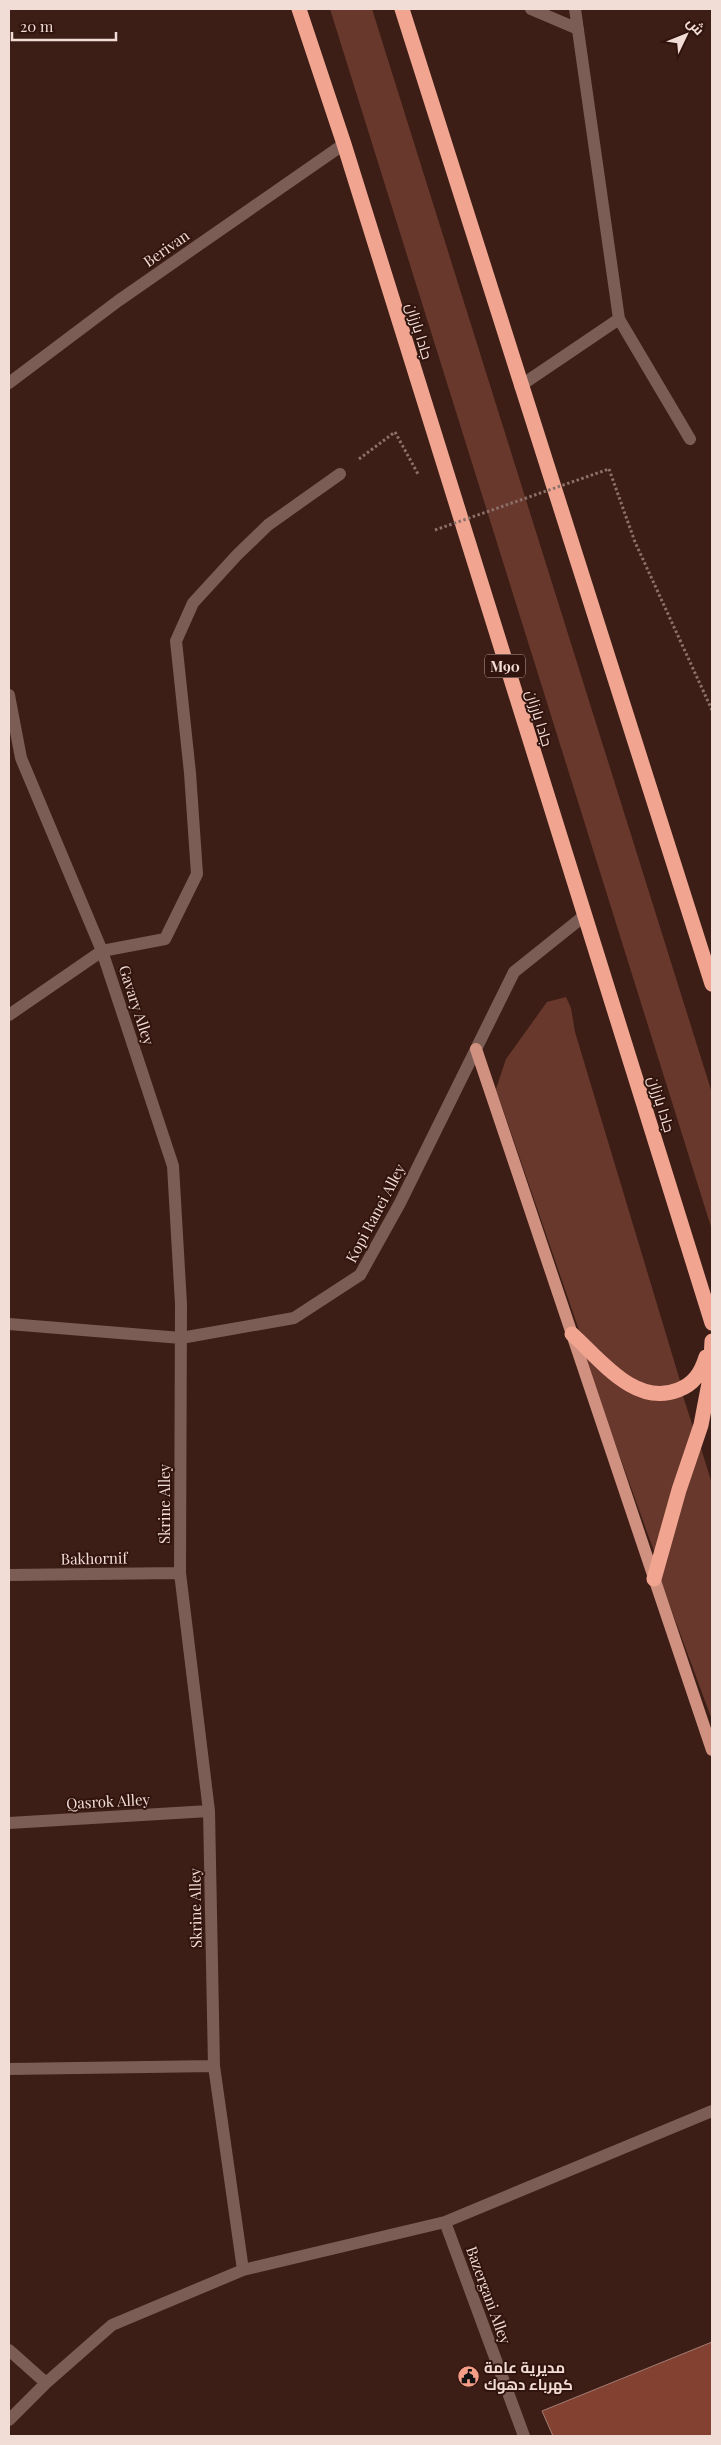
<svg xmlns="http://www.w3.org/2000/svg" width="721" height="2445" viewBox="0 0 721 2445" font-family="'Playfair Display',Cairo,serif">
  <rect width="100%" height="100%" fill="#3c1e16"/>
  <!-- green -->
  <path fill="#69382c" d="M 330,9 L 372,9 L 712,1093 L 712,1230 Z
    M 566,997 L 571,1008 L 575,1032 L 681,1384 L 663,1390 L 639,1385 L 618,1369 L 579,1330 L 496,1089 L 506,1059 L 547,1002 Z
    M 580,1346 L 639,1393 L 682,1393 L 695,1433 L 655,1554 Z
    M 700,1445 L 712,1484 L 712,1720 L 659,1576 Z"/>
  <!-- building -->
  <path fill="#834231" stroke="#a47e74" d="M 712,2342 L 712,2436 L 553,2436 L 542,2411 Z"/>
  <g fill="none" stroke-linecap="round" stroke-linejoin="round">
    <!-- path -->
    <path stroke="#8b716a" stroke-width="3" stroke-dasharray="2.5 2.5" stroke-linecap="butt" d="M 359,459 L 395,432 L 418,474
      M 609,469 L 635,542 L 712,710"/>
    <!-- minor -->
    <path stroke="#7c5d55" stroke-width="12" d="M 531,9 L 578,29
      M 575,9 L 619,319 L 690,439
      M 9,383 L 118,301 L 344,144
      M 520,386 L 619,319
      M 9,695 L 21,758 L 102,951 L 173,1166 L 181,1304 L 180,1573 L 209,1811 L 214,2066 L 243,2270 L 445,2222 L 712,2111
      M 9,1015 L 102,951 L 165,939 L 197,874 L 190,773 L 176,641 L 193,603 L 237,555 L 268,525 L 340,474
      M 9,1324 L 181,1338 L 294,1318 L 360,1275 L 400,1203 L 514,972 L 584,916
      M 9,1575 L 180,1573
      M 9,1823 L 209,1811
      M 9,2069 L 214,2066
      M 445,2222 L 524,2436
      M 9,2350 L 46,2383
      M 9,2420 L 46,2383 L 112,2325 L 243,2270"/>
    <!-- major -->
    <path stroke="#d09180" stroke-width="12" d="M 476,1049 L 712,1750"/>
    <!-- highway -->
    <path stroke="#f1a591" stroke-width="15" d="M 299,9 L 344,144 L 712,1323
      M 402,9 L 712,984
      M 572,1334 C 600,1359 635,1407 678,1390 C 694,1384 701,1373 706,1357
      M 654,1579 L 679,1490 L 701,1425 L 710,1378 L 712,1341"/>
    <!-- path-bridge -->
    <path stroke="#8b716a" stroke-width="3" stroke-dasharray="2.5 2.5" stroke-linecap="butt" d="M 435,530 L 609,469"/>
  </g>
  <!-- icons -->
  <defs>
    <symbol id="civic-disc" viewBox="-11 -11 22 22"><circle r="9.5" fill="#f49e88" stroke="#31140d"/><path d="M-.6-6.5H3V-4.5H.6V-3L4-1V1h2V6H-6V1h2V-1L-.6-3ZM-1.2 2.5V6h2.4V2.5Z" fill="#111"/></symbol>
  </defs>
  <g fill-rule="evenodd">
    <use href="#civic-disc" x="456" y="2364" width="25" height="25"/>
  </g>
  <g text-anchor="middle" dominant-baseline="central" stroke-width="4" stroke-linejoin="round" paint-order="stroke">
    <!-- shield labels -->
    <rect fill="#31140d" stroke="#b7a09a" stroke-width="1" x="485" y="654.5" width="40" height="23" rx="4"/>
    <g font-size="14" font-weight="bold" fill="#f1dcd6">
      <text x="505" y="666">M90</text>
    </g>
    <!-- street labels -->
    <g font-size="15" fill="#f1dcd6" stroke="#31140d">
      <text transform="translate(166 248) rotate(-35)">Berivan</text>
      <text transform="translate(420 331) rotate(73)">جادا بارزان</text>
      <text transform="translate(540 718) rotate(73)">جادا بارزان</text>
      <text transform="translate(137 1005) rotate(72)">Gavary Alley</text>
      <text transform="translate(662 1104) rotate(73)">جادا بارزان</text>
      <text transform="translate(375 1213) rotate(-62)">Kopi Ranei Alley</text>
      <text transform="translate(164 1504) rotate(-90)">Skrine Alley</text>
      <text transform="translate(94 1558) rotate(-1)">Bakhornif</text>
      <text transform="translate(108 1801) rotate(-3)">Qasrok Alley</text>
      <text transform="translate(195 1908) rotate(-91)">Skrine Alley</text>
      <text transform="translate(489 2295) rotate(70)">Bazergani Alley</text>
    </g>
    <!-- poi labels -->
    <g font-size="15" font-weight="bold" fill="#f1dcd6" stroke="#31140d" text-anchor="start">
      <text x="484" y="2367">مديرية عامة<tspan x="484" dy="17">كهرباء دهوك</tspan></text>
    </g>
  </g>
  <!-- border -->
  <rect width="721" height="2445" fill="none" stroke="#f1dcd6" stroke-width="20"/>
  <!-- north arrow -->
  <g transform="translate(686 35) rotate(47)" stroke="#31140d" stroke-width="4" paint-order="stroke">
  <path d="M0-4L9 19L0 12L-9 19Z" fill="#f1dcd6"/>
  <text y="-8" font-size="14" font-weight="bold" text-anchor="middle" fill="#f1dcd6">ش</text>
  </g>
  <!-- scale -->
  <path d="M12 32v8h104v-8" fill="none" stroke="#f1dcd6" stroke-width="2.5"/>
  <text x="20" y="32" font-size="15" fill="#f1dcd6" stroke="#31140d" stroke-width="4" paint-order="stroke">20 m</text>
</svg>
